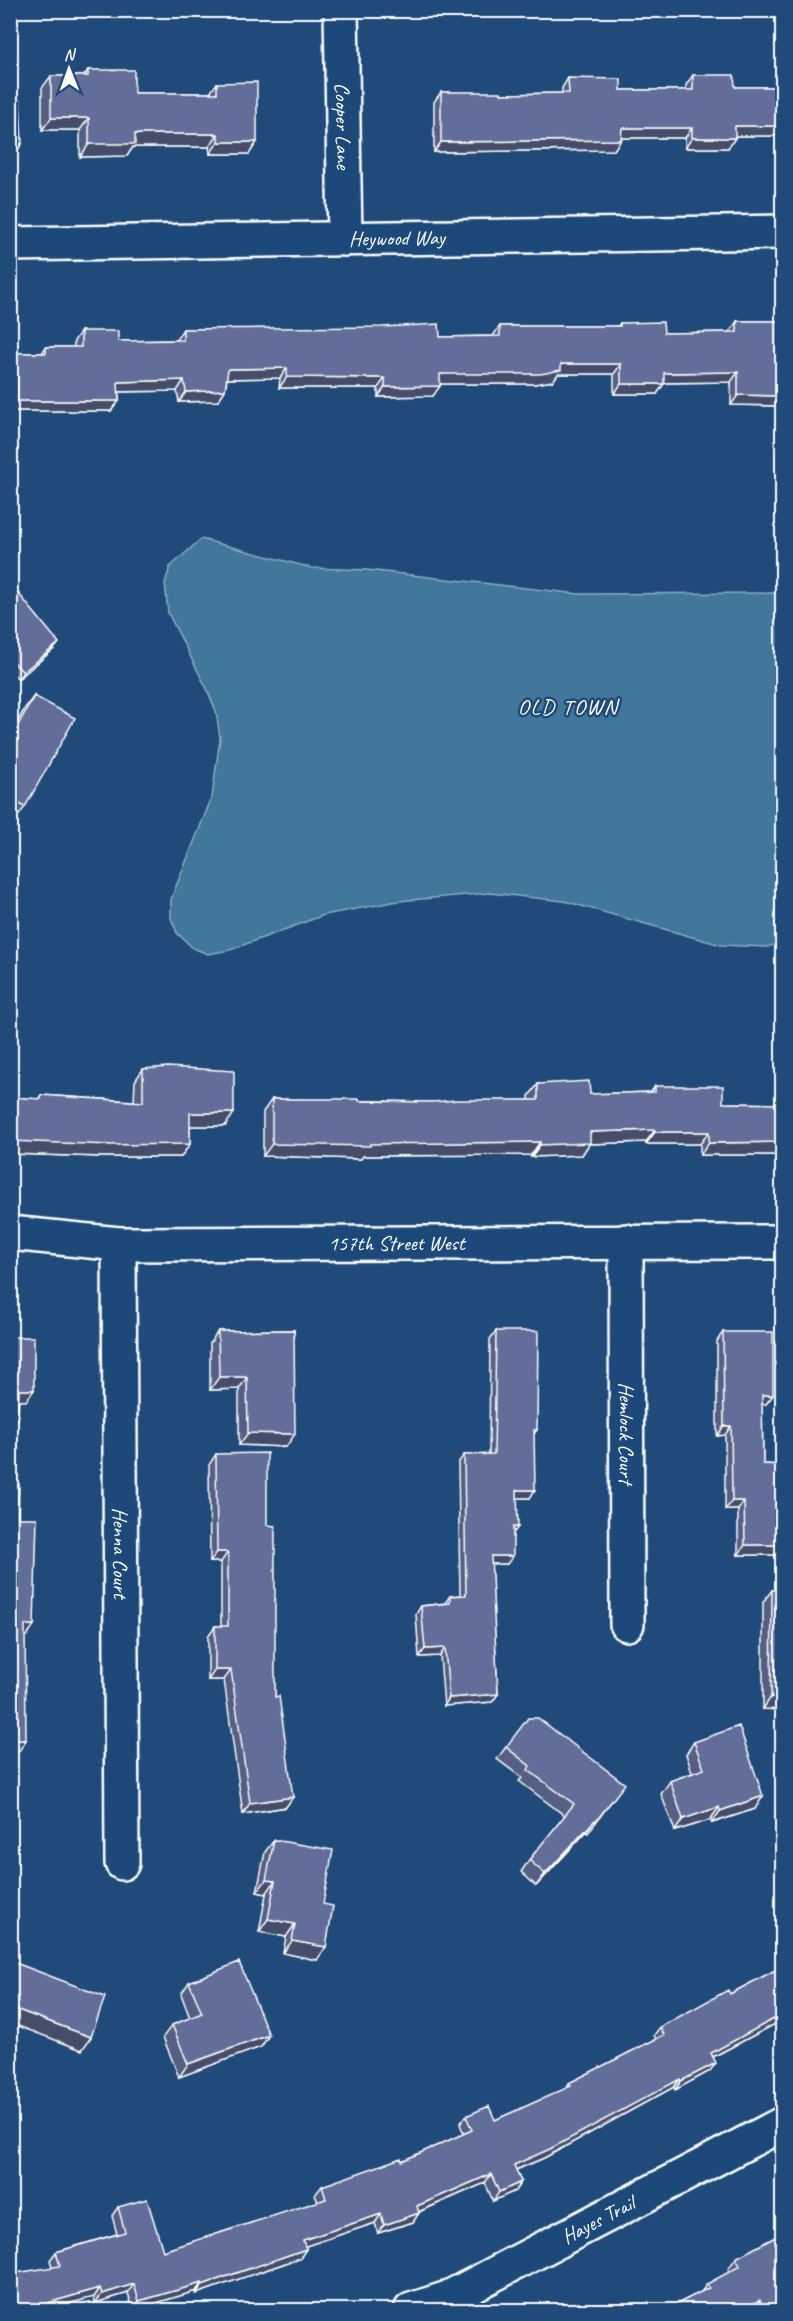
<svg xmlns="http://www.w3.org/2000/svg" width="793" height="2321" viewBox="0 0 793 2321" font-family="Caveat,sans-serif">
  <rect width="100%" height="100%" fill="#1f4a7a"/>
  <filter id="ink" filterUnits="userSpaceOnUse"><feTurbulence type="fractalNoise" baseFrequency=".0167" numOctaves="2"/><feDisplacementMap in="SourceGraphic" scale="12" xChannelSelector="R" yChannelSelector="G"/><feConvolveMatrix kernelMatrix="1 2 1 2 8 2 1 2 1" color-interpolation-filters="sRGB"/></filter>
  <g filter="url(#ink)">
    <!-- water -->
    <path fill="#3f779a" stroke="#8cadc2" stroke-width="1.5" d="M 201,539 L 312,568 L 367,570 L 579,594 L 782,593 L 782,943 L 767,947 L 721,945 L 564,901 L 490,893 L 398,901 L 324,915 L 230,950 L 208,954 L 193,948 L 177,933 L 171,918 L 171,899 L 212,797 L 220,738 L 216,711 L 206,687 L 168,613 L 165,583 L 170,567 Z"/>
    <g fill="none" stroke-linecap="round" stroke-linejoin="round">
      <defs>
        <g id="minor">
          <path id="s1" d="M 341,10 L 345,239"/>
          <path id="s2" d="M 10,244 L 782,232"/>
          <path id="s3" d="M 10,1233 L 119,1244 L 782,1242"/>
          <path id="s4" d="M 626,1241 L 627,1624"/>
          <path id="s5" d="M 119,1244 L 122,1863"/>
          <path id="s6" d="M 411,2310 L 448,2298 L 782,2124"/>
        </g>
      </defs>
      <!-- minor casing -->
      <use href="#minor" stroke="#fff" stroke-width="38"/>
      <!-- minor -->
      <use href="#minor" stroke="#1f4a7a" stroke-width="33"/>
    </g>
    <!-- wall -->
    <path fill="#545f84" stroke="#fff" stroke-width="1.5" d="M 88,70 L 134,93 L 210,93 L 217,83 L 257,142 L 249,154 L 210,154 L 209,147 L 133,147 L 127,156 L 80,157 L 80,130 L 42,130 L 42,88 L 51,76 L 84,76 Z
      M 693,75 L 735,87 L 783,87 L 783,136 L 735,136 L 735,138 L 728,148 L 685,148 L 685,138 L 621,138 L 614,150 L 434,152 L 434,102 L 441,92 L 501,94 L 562,93 L 562,88 L 568,78 L 621,90 L 686,90 L 686,85 Z
      M 737,321 L 783,321 L 783,405 L 782,406 L 731,405 L 731,382 L 664,383 L 657,394 L 614,394 L 614,374 L 558,374 L 553,381 L 534,384 L 440,384 L 433,396 L 378,397 L 378,388 L 279,388 L 280,378 L 227,379 L 225,390 L 218,401 L 179,402 L 177,391 L 119,392 L 119,401 L 111,411 L 10,411 L 10,353 L 42,353 L 46,347 L 74,347 L 74,341 L 81,331 L 118,341 L 176,340 L 183,329 L 440,337 L 493,336 L 500,326 L 618,326 L 620,323 L 664,333 L 730,332 Z
      M 10,583 L 54,649 L 18,679 L 10,670 Z
      M 34,696 L 25,807 L 16,819 L 10,816 L 10,735 L 25,708 Z
      M 143,1069 L 225,1126 L 190,1126 L 190,1144 L 181,1157 L 103,1157 L 10,1154 L 11,1097 L 38,1099 L 41,1095 L 134,1101 L 135,1081 Z
      M 538,1084 L 590,1094 L 651,1092 L 655,1086 L 723,1103 L 783,1104 L 783,1155 L 700,1155 L 700,1144 L 646,1144 L 646,1142 L 589,1144 L 582,1155 L 531,1157 L 531,1155 L 363,1156 L 361,1159 L 263,1156 L 263,1112 L 272,1099 L 431,1102 L 529,1100 L 529,1096 Z
      M 294,1330 L 286,1447 L 239,1445 L 239,1389 L 210,1390 L 210,1343 L 218,1331 Z
      M 496,1331 L 537,1430 L 534,1434 L 530,1498 L 517,1498 L 513,1535 L 507,1564 L 491,1564 L 498,1694 L 492,1702 L 444,1706 L 440,1656 L 419,1657 L 416,1614 L 421,1606 L 445,1603 L 450,1596 L 460,1595 L 458,1463 L 464,1455 L 489,1455 L 490,1339 Z
      M 723,1332 L 773,1395 L 766,1404 L 762,1404 L 763,1464 L 783,1465 L 783,1555 L 738,1555 L 738,1510 L 725,1510 L 725,1435 L 717,1436 L 717,1341 Z
      M 216,1454 L 267,1525 L 275,1697 L 286,1807 L 243,1814 L 224,1680 L 208,1680 L 208,1636 L 215,1626 L 221,1626 L 221,1562 L 210,1562 L 209,1465 Z
      M 772,1590 L 783,1590 L 783,1710 L 763,1709 L 763,1602 Z
      M 694,1742 L 755,1809 L 712,1823 L 710,1820 L 675,1831 L 661,1794 L 670,1781 L 692,1773 L 686,1754 Z
      M 506,1747 L 616,1795 L 588,1833 L 586,1832 L 536,1886 L 521,1872 L 529,1860 L 565,1816 L 519,1781 L 522,1778 L 497,1759 Z
      M 274,1840 L 323,1904 L 317,1960 L 283,1953 L 286,1937 L 259,1932 L 266,1894 L 257,1892 L 265,1852 Z
      M 783,1966 L 783,2028 L 778,2030 L 775,2024 L 713,2057 L 710,2071 L 675,2090 L 674,2087 L 544,2158 L 516,2170 L 521,2182 L 515,2191 L 493,2201 L 485,2183 L 419,2212 L 413,2222 L 378,2233 L 375,2223 L 305,2246 L 306,2249 L 300,2258 L 196,2294 L 196,2291 L 133,2310 L 128,2293 L 95,2303 L 94,2297 L 52,2267 L 50,2260 L 56,2252 L 117,2234 L 112,2216 L 118,2207 L 163,2251 L 318,2202 L 315,2195 L 322,2186 L 402,2161 L 464,2134 L 460,2124 L 466,2116 L 495,2120 L 566,2089 L 569,2083 L 656,2039 L 654,2035 L 660,2027 L 730,1994 Z
      M 189,1982 L 269,2035 L 261,2047 L 179,2077 L 163,2037 L 172,2025 L 190,2018 L 181,1994 Z
      M 783,2233 L 783,2307 L 776,2310 L 665,2310 L 701,2292 L 707,2284 L 730,2272 L 728,2269 L 736,2258 Z"/>
    <!-- shaded-wall -->
    <path fill="#454d6b" stroke="#fff" stroke-width="1.5" d="M 51,118 L 89,118 L 80,130 L 42,130 Z
      M 735,126 L 783,126 L 783,136 L 728,136 Z
      M 622,128 L 692,128 L 685,138 L 615,138 Z
      M 135,134 L 218,134 L 209,147 L 133,147 L 127,156 L 80,157 L 89,144 Z
      M 692,138 L 735,138 L 728,148 L 685,148 Z
      M 621,140 L 614,150 L 434,152 L 441,142 Z
      M 218,142 L 257,142 L 249,154 L 210,154 Z
      M 10,144 L 22,144 L 14,156 L 10,156 Z
      M 561,364 L 621,364 L 614,374 L 558,374 L 553,381 L 534,384 L 433,384 L 440,374 Z
      M 287,368 L 280,378 L 221,379 L 228,369 Z
      M 738,372 L 731,382 L 657,383 L 664,373 Z
      M 17,374 L 10,383 L 10,375 Z
      M 287,377 L 385,378 L 378,388 L 279,388 Z
      M 184,380 L 177,391 L 111,392 L 118,382 Z
      M 621,384 L 664,384 L 657,394 L 614,394 Z
      M 440,386 L 433,396 L 378,397 L 385,387 Z
      M 225,390 L 218,401 L 179,402 L 186,392 Z
      M 738,395 L 783,396 L 783,405 L 782,406 L 731,405 Z
      M 17,401 L 119,401 L 111,411 L 10,411 Z
      M 59,643 L 54,649 L 18,679 L 23,672 Z
      M 190,1113 L 234,1113 L 225,1126 L 181,1126 Z
      M 655,1130 L 646,1142 L 589,1144 L 582,1155 L 531,1157 L 540,1145 L 590,1132 Z
      M 655,1132 L 709,1132 L 700,1144 L 646,1144 Z
      M 10,1141 L 190,1144 L 181,1157 L 103,1157 L 10,1154 Z
      M 540,1142 L 531,1155 L 363,1156 L 361,1159 L 263,1156 L 272,1144 Z
      M 783,1142 L 783,1155 L 700,1155 L 709,1143 Z
      M 219,1377 L 247,1377 L 239,1389 L 210,1390 Z
      M 19,1390 L 34,1390 L 26,1401 L 11,1400 Z
      M 762,1395 L 773,1395 L 766,1404 L 756,1405 Z
      M 13,1419 L 18,1419 L 10,1429 Z
      M 724,1426 L 731,1426 L 725,1435 L 717,1436 Z
      M 248,1433 L 295,1434 L 286,1447 L 239,1445 Z
      M 517,1490 L 535,1490 L 530,1498 L 512,1498 Z
      M 732,1501 L 744,1501 L 738,1510 L 725,1510 Z
      M 513,1527 L 518,1527 L 512,1535 Z
      M 745,1545 L 783,1545 L 783,1555 L 738,1555 Z
      M 217,1552 L 228,1552 L 221,1562 L 210,1562 Z
      M 491,1556 L 513,1556 L 507,1564 L 485,1564 Z
      M 25,1625 L 34,1625 L 27,1636 L 17,1636 Z
      M 445,1648 L 440,1656 L 419,1657 L 425,1649 Z
      M 215,1670 L 231,1670 L 224,1680 L 208,1680 Z
      M 498,1694 L 492,1702 L 444,1706 L 449,1698 Z
      M 771,1697 L 783,1697 L 783,1710 L 763,1709 Z
      M 15,1740 L 26,1740 L 19,1751 L 10,1751 Z
      M 10,1785 L 15,1785 L 10,1792 Z
      M 763,1796 L 755,1809 L 712,1823 L 720,1811 Z
      M 293,1797 L 286,1807 L 243,1814 L 250,1803 Z
      M 719,1807 L 710,1820 L 675,1831 L 683,1819 Z
      M 595,1820 L 586,1832 L 536,1886 L 545,1874 Z
      M 266,1880 L 275,1881 L 266,1894 L 257,1892 Z
      M 268,1919 L 295,1924 L 286,1937 L 259,1932 Z
      M 292,1941 L 326,1947 L 317,1960 L 283,1953 Z
      M 10,2007 L 91,2037 L 82,2050 L 10,2023 Z
      M 781,2015 L 775,2024 L 705,2061 L 711,2053 Z
      M 269,2035 L 261,2047 L 179,2077 L 188,2064 Z
      M 716,2063 L 710,2071 L 675,2090 L 681,2081 Z
      M 680,2079 L 674,2087 L 544,2158 L 508,2173 L 514,2165 Z
      M 491,2174 L 485,2183 L 411,2215 L 417,2206 Z
      M 521,2182 L 515,2191 L 493,2201 L 499,2192 Z
      M 419,2213 L 413,2222 L 378,2233 L 384,2225 Z
      M 381,2214 L 375,2223 L 297,2249 L 303,2240 Z
      M 306,2249 L 300,2258 L 196,2294 L 202,2285 Z
      M 202,2283 L 196,2291 L 133,2310 L 139,2301 Z
      M 134,2284 L 128,2293 L 95,2303 L 102,2294 Z
      M 100,2288 L 94,2297 L 45,2310 L 33,2310 L 37,2306 Z
      M 760,2300 L 753,2310 L 741,2310 Z
      M 783,2300 L 783,2307 L 776,2310 L 764,2310 Z"/>
    <!-- building -->
    <path fill="#626e99" stroke="#fff" stroke-width="1.5" d="M 88,70 L 134,70 L 134,93 L 217,93 L 217,83 L 257,82 L 257,142 L 218,142 L 218,134 L 135,134 L 135,144 L 89,144 L 89,118 L 51,118 L 51,76 L 88,76 Z
      M 693,75 L 734,75 L 735,87 L 783,87 L 783,126 L 735,126 L 735,138 L 692,138 L 692,128 L 622,128 L 621,140 L 441,142 L 441,92 L 501,92 L 501,94 L 569,93 L 568,78 L 621,79 L 621,90 L 693,90 Z
      M 10,101 L 20,101 L 22,144 L 10,144 Z
      M 737,321 L 783,321 L 783,396 L 738,395 L 738,372 L 664,373 L 664,384 L 621,384 L 621,364 L 561,364 L 561,370 L 541,374 L 440,374 L 440,386 L 385,387 L 385,378 L 287,377 L 287,368 L 228,369 L 225,390 L 186,392 L 184,380 L 118,382 L 119,401 L 17,401 L 17,374 L 10,375 L 10,353 L 46,353 L 46,347 L 81,347 L 81,331 L 118,331 L 118,341 L 183,340 L 183,329 L 382,327 L 439,324 L 440,337 L 500,336 L 500,326 L 620,326 L 620,323 L 663,322 L 664,333 L 737,332 Z
      M 10,583 L 59,643 L 23,672 L 10,659 Z
      M 34,696 L 75,718 L 25,807 L 10,799 L 10,735 L 12,736 Z
      M 168,1067 L 234,1071 L 234,1113 L 190,1113 L 190,1144 L 111,1145 L 10,1141 L 11,1097 L 41,1099 L 41,1095 L 143,1102 L 143,1069 Z
      M 589,1081 L 590,1094 L 655,1092 L 655,1086 L 723,1086 L 723,1103 L 783,1104 L 783,1142 L 709,1143 L 709,1132 L 655,1132 L 655,1130 L 590,1132 L 590,1143 L 540,1145 L 540,1142 L 370,1144 L 370,1146 L 272,1144 L 272,1099 L 359,1099 L 359,1101 L 431,1102 L 458,1100 L 538,1100 L 538,1084 Z
      M 294,1330 L 295,1434 L 248,1433 L 247,1377 L 219,1377 L 218,1331 Z
      M 496,1331 L 538,1331 L 537,1430 L 534,1430 L 535,1490 L 517,1490 L 518,1527 L 513,1527 L 513,1556 L 491,1556 L 498,1694 L 449,1698 L 445,1648 L 425,1649 L 421,1606 L 450,1603 L 450,1596 L 466,1595 L 464,1455 L 494,1454 Z
      M 723,1332 L 773,1332 L 773,1395 L 762,1395 L 763,1464 L 783,1465 L 783,1545 L 745,1545 L 744,1501 L 732,1501 L 731,1426 L 724,1426 Z
      M 10,1337 L 34,1337 L 34,1390 L 19,1390 L 18,1419 L 13,1419 L 13,1484 L 19,1484 L 18,1518 L 37,1518 L 34,1625 L 25,1625 L 26,1740 L 15,1740 L 15,1785 L 10,1785 Z
      M 267,1453 L 267,1525 L 275,1526 L 275,1697 L 279,1696 L 293,1797 L 250,1803 L 231,1670 L 215,1670 L 215,1626 L 228,1626 L 228,1552 L 217,1552 L 216,1454 Z
      M 772,1590 L 783,1590 L 783,1697 L 771,1697 Z
      M 528,1718 L 538,1718 L 625,1784 L 596,1821 L 595,1820 L 545,1874 L 529,1860 L 574,1804 L 528,1770 L 530,1766 L 506,1747 Z
      M 739,1726 L 763,1796 L 720,1811 L 719,1807 L 683,1819 L 670,1781 L 704,1769 L 694,1742 Z
      M 274,1840 L 333,1850 L 323,1904 L 333,1906 L 326,1947 L 292,1941 L 295,1924 L 268,1919 L 275,1881 L 266,1880 Z
      M 13,1962 L 105,1997 L 91,2037 L 10,2007 L 10,1968 Z
      M 239,1962 L 269,2035 L 188,2064 L 172,2025 L 202,2013 L 189,1982 Z
      M 783,1966 L 783,2018 L 781,2015 L 711,2053 L 716,2063 L 681,2081 L 680,2079 L 550,2149 L 514,2165 L 521,2182 L 499,2192 L 491,2174 L 417,2206 L 419,2213 L 384,2225 L 381,2214 L 303,2240 L 306,2249 L 202,2285 L 202,2283 L 139,2301 L 134,2284 L 102,2294 L 100,2288 L 37,2306 L 38,2310 L 10,2310 L 10,2274 L 60,2266 L 56,2252 L 125,2232 L 118,2207 L 147,2199 L 163,2251 L 326,2199 L 322,2186 L 401,2158 L 402,2161 L 472,2130 L 466,2116 L 489,2106 L 495,2120 L 571,2086 L 569,2083 L 664,2035 L 660,2027 L 728,1990 L 730,1994 Z
      M 783,2233 L 783,2300 L 765,2310 L 760,2300 L 741,2310 L 665,2310 L 709,2288 L 707,2284 L 740,2266 L 736,2258 Z"/>
  </g>
  <g text-anchor="middle" dominant-baseline="central" stroke-width="5" stroke-linejoin="round" paint-order="stroke">
    <!-- street labels -->
    <g font-size="21" fill="#fff" stroke="#1f4a7a">
      <text stroke="none"><textPath href="#s1" startOffset="116">Cooper Lane</textPath></text>
      <text stroke="none"><textPath href="#s2" startOffset="387">Heywood Way</textPath></text>
      <text stroke="none"><textPath href="#s3" startOffset="387">157th Street West</textPath></text>
      <text stroke="none"><textPath href="#s4" startOffset="192">Hemlock Court</textPath></text>
      <text stroke="none"><textPath href="#s5" startOffset="309">Henna Court</textPath></text>
      <text stroke="none"><textPath href="#s6" startOffset="208">Hayes Trail</textPath></text>
    </g>
    <!-- neighbourhood labels -->
    <g font-size="22" letter-spacing="1.5" fill="#fff" stroke="#1f4a7a">
      <text x="568" y="707">OLD TOWN</text>
    </g>
  </g>
  <!-- margin -->
  <rect width="793" height="2321" fill="none" stroke="#1f4a7a" stroke-width="36"/>
  <rect x="18" y="18" width="757" height="2285" fill="none" stroke="#fff" stroke-width="2" filter="url(#ink)"/>
  <!-- north arrow -->
  <g transform="translate(69 69) rotate(359)" stroke="#1f4a7a" stroke-width="4.5" paint-order="stroke">
  <path d="M0-4.5L10 22L0 15L-10 22Z" fill="#ffffff"/>
  <text y="-9" font-size="16" font-weight="bold" text-anchor="middle" fill="#ffffff">N</text>
  </g>
</svg>
